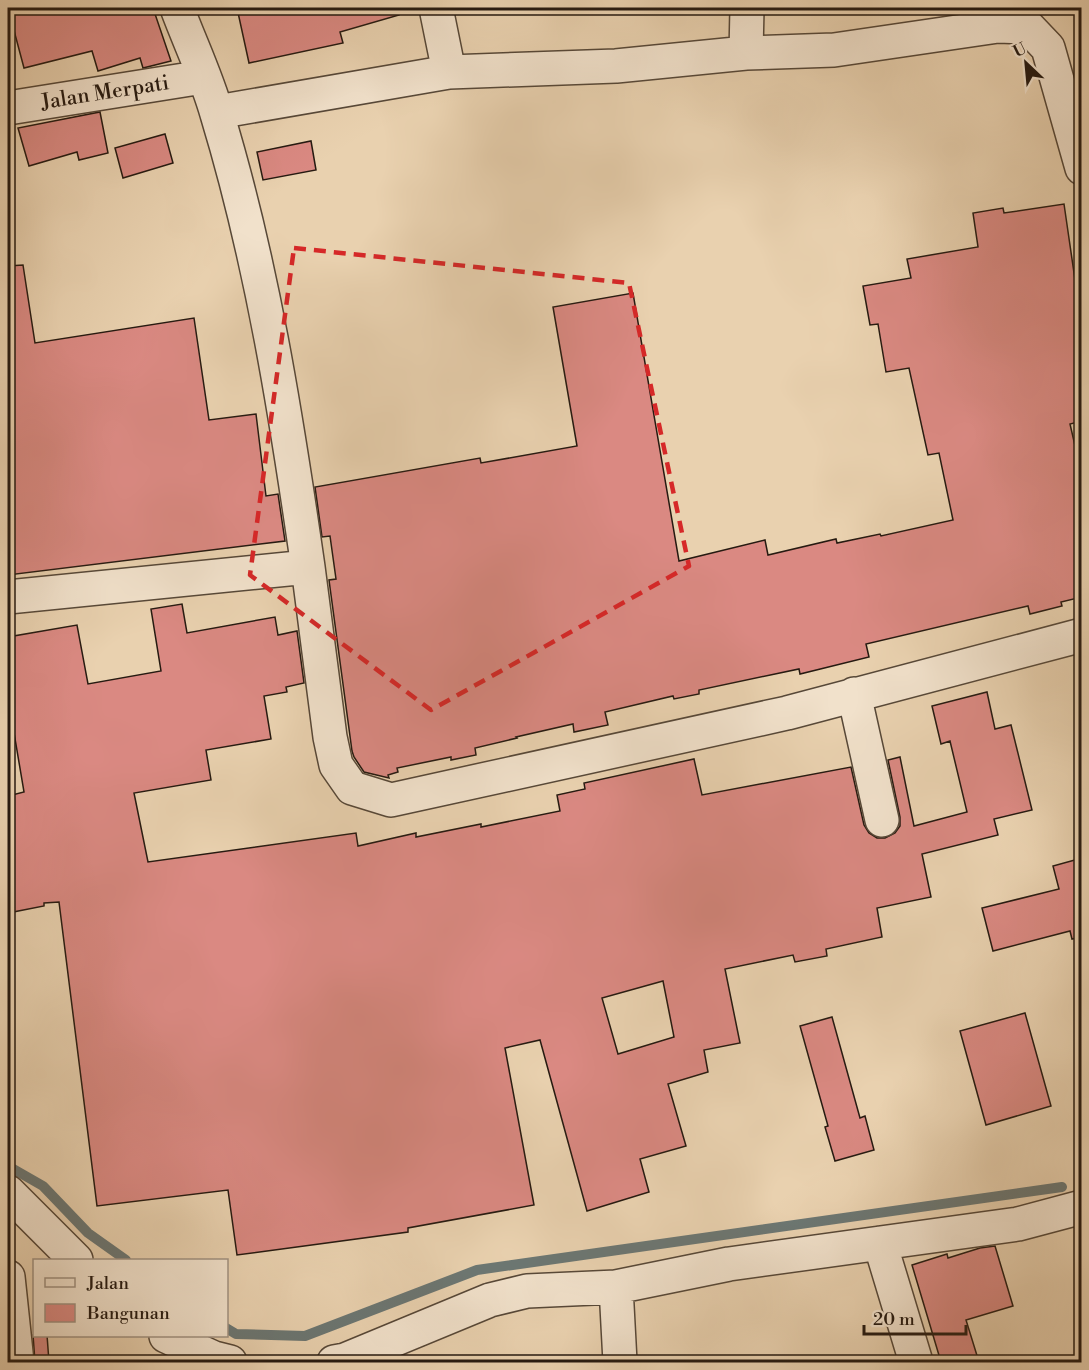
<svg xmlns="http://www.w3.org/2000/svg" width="1089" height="1370" viewBox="0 0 1089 1370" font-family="'Libre Bodoni',serif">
  <rect width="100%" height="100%" fill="#e9d1af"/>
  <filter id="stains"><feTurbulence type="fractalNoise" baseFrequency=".00333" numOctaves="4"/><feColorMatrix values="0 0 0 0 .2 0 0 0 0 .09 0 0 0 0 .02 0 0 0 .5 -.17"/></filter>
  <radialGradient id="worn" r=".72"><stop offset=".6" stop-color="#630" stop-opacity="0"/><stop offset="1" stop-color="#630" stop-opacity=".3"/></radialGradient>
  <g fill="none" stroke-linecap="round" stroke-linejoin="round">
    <!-- stream -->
    <path stroke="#6c7773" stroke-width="10" d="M 8,1166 L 43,1186 L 88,1233 L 126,1260
      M 226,1328 L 236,1334 L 305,1336 L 477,1270 L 1062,1187"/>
  </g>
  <!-- building -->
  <path fill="#da8982" stroke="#261a11" stroke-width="1.5" fill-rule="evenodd" d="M 8,8 L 153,8 L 171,61 L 143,68 L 140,58 L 98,71 L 92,51 L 24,68 Z
    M 237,8 L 398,8 L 399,15 L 340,32 L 343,43 L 249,63 Z
    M 100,112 L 108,153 L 79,160 L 77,152 L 29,166 L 18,128 Z
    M 165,134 L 173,163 L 123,178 L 115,148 Z
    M 311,141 L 316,170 L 263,180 L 257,152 Z
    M 1064,204 L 1082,328 L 1082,421 L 1070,424 L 1082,476 L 1082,597 L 1061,602 L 1062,606 L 1030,614 L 1028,606 L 866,644 L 869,657 L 800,674 L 799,669 L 699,690 L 699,694 L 674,699 L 673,696 L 605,712 L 608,725 L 574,732 L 573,724 L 516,737 L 517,738 L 475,748 L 476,755 L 451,760 L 451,757 L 397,768 L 398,772 L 388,775 L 389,778 L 364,772 L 354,757 L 352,751 L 329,580 L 336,579 L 330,536 L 322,537 L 315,487 L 480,458 L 481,463 L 577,446 L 553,307 L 633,293 L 679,561 L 765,540 L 768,555 L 836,539 L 837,543 L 880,534 L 881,536 L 953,520 L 939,453 L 928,455 L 909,368 L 886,372 L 878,324 L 870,325 L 863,286 L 911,278 L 907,259 L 978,247 L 973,213 L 1003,208 L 1004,213 Z
    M 23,265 L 35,343 L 194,318 L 209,420 L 256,414 L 266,496 L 278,494 L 285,541 L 8,575 L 8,266 Z
    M 182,604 L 187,633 L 275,617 L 278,635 L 297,631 L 304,683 L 286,687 L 287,692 L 264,696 L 271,739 L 206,750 L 211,780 L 134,793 L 148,862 L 356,833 L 358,846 L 416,833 L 416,837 L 481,824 L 481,827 L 560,811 L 557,795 L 585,789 L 584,783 L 694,759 L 702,795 L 851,767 L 864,825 L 869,833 L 877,838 L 885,838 L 895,833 L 900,826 L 900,817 L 888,760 L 900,757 L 914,826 L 967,812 L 950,741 L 941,744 L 932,706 L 987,692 L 995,729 L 1011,725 L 1032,810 L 994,819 L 998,835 L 922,854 L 931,897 L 877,908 L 882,937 L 826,949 L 827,956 L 795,962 L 793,955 L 725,969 L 740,1043 L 704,1050 L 708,1072 L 668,1084 L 686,1146 L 640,1159 L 649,1192 L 587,1211 L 540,1040 L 505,1048 L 534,1205 L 408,1228 L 408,1232 L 237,1255 L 228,1190 L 97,1206 L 59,902 L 44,903 L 44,906 L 8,913 L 8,796 L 24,792 L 8,697 L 8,637 L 77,625 L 88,684 L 161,671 L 151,609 ZM 663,981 L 674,1037 L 618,1054 L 602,998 Z
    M 1082,858 L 1082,937 L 1072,939 L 1070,931 L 993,951 L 982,908 L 1059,889 L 1053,866 Z
    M 1025,1013 L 1051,1106 L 986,1125 L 960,1031 Z
    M 832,1017 L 860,1118 L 865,1116 L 874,1150 L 835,1161 L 825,1127 L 828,1126 L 800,1026 Z
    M 995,1246 L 1013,1306 L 966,1320 L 979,1362 L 941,1362 L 912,1265 L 947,1254 L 948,1258 L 980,1248 Z
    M 33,1335 L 47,1335 L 49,1362 L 35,1362 Z"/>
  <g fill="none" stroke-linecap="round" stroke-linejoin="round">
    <defs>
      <path id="minor" d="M 177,8 C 190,43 207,78 217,114 C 262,262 286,414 308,567
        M 436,8 L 449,72
        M 746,53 L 747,8
        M 8,108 L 203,77
        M 217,112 L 449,72 L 616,66 L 746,53 L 834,50 L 998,26 L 1028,27 L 1048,48 L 1082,168
        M 8,597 L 308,567 L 330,737 L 336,765 L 352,788 L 391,800 L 787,713 L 1082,635
        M 854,694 L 882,820
        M 8,1192 L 76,1260
        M 880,1243 L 916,1362
        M 8,1277 L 17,1362
        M 616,1287 L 620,1362
        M 166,1336 L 214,1358 L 230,1362
        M 334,1362 L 345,1360 L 490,1300 L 527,1291 L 616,1287 L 729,1264 L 1018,1224 L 1082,1207"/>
    </defs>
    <!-- minor casing -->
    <use href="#minor" stroke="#574838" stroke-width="36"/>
    <!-- minor -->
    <use href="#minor" stroke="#f1e1cb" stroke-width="33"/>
  </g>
  <!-- marked area -->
  <path fill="none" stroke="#d62828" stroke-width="4.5" stroke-dasharray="12 8" stroke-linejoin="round" d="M 294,248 L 629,283 L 689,566 L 431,710 L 250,575 Z"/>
  <g text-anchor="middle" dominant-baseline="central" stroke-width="4.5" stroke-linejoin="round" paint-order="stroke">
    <!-- street labels -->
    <g font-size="21" fill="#261a11" stroke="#f1e1cb">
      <text transform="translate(105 93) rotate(-9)">Jalan Merpati</text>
    </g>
  </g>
  <!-- margin -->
  <rect width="1089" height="1370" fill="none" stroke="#e9d1af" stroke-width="30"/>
  <rect x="9" y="9" width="1071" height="1352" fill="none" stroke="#261a11" stroke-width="3"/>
  <rect x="15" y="15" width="1059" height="1340" fill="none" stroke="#261a11" stroke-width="1.5"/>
  <!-- legend -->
  <rect x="33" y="1259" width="195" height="78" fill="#f1e1cb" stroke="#a09181" stroke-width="1.5"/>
  <rect x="45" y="1278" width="30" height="9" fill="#f1e1cb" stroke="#a09181" stroke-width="1.5"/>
  <text x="87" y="1289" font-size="18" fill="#261a11">Jalan</text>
  <rect x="45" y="1304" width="30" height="18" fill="#da8982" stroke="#a09181" stroke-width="1.5"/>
  <text x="87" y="1319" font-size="18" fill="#261a11">Bangunan</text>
  <!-- north arrow -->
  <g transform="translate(1026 63) rotate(334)" stroke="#f1e1cb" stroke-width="4.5" paint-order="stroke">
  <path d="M0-4.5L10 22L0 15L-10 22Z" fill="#261a11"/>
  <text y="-9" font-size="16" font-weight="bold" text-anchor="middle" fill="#261a11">U</text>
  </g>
  <!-- scale -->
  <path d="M864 1325v9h102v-9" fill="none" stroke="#261a11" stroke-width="3"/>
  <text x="873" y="1325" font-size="18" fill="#261a11" stroke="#f1e1cb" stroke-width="4.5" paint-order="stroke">20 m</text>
  <rect width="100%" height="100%" filter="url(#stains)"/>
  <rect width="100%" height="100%" fill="url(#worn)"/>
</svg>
